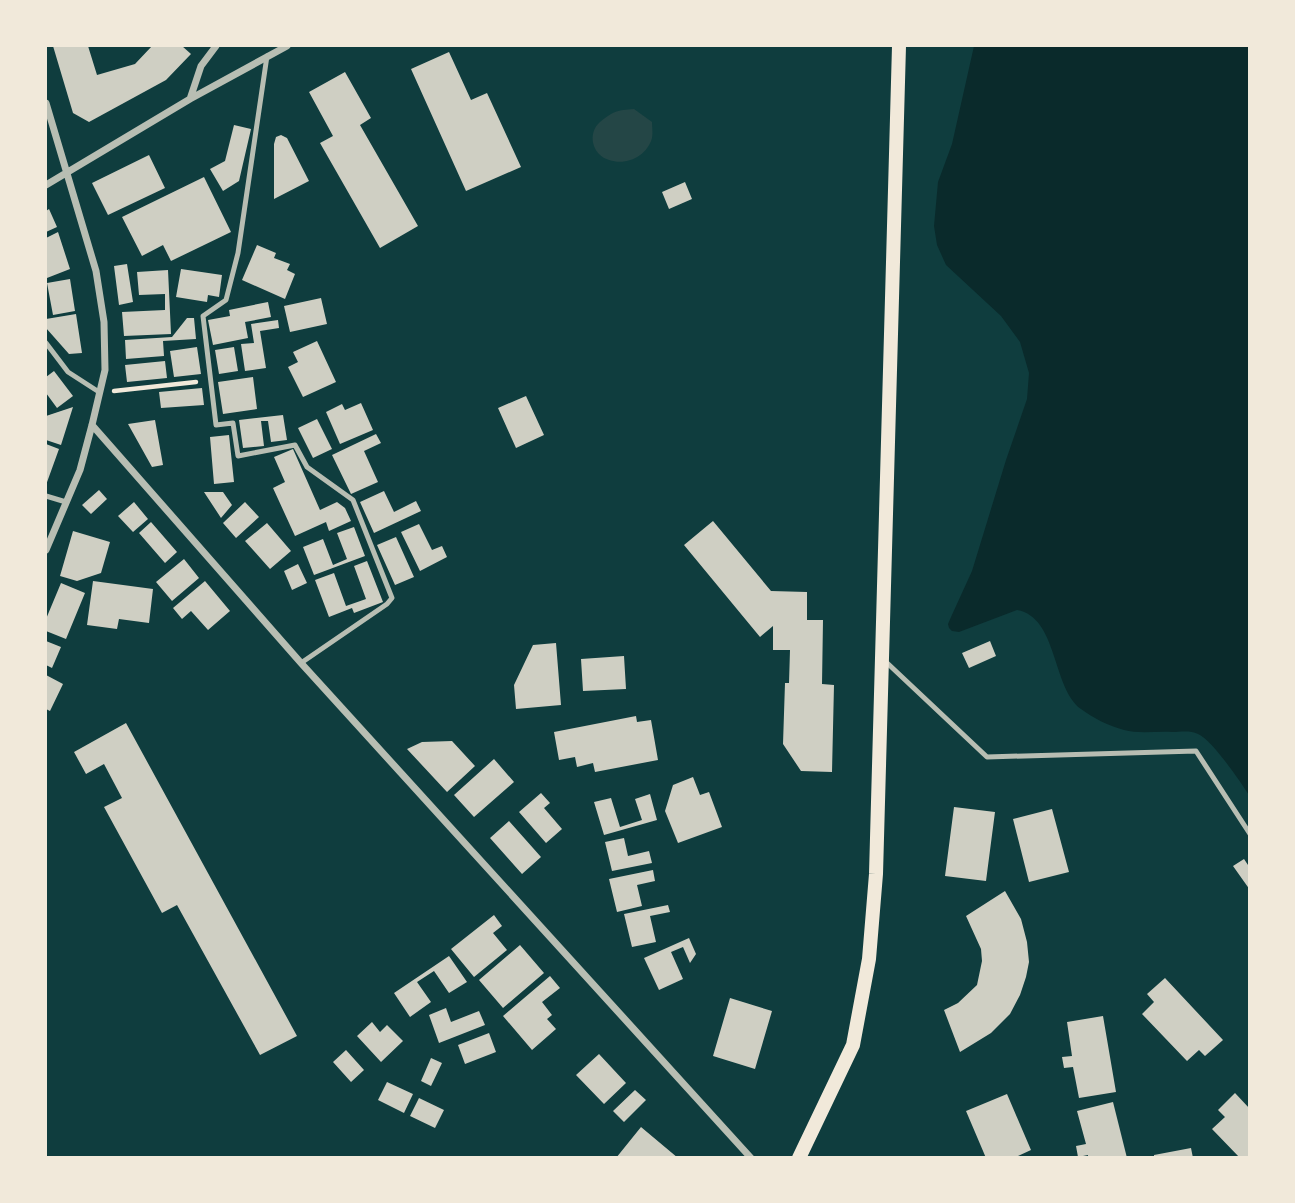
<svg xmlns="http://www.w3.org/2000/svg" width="1295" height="1203" viewBox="0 0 1295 1203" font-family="Rubik,sans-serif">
  <rect width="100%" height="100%" fill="#0f3d3e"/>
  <!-- green -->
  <path fill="#244646" d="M 634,109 L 652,122 C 652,127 653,133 652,138 C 647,156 627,166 609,160 C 592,155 587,133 600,122 C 614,111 617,110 634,109 Z"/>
  <!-- water -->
  <path fill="#0a2a2b" d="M 974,46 L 1249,46 L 1249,795 C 1239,780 1213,741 1198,734 C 1190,730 1180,732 1172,732 C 1157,731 1138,734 1124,730 C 1109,726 1093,718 1081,709 C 1052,688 1058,617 1017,610 L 959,632 L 952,631 L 949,628 L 948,624 L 951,617 L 972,571 L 1006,460 L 1027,399 L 1029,373 L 1020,342 L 1001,316 L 946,265 L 937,245 L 934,226 L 938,182 L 952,144 Z"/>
  <!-- building -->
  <path fill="#cfcfc3" d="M 53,46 L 88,46 L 97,75 L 135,64 L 152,46 L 182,46 L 191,54 L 166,80 L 89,122 L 73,113 Z
    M 449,52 L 471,100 L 487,93 L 521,167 L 466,191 L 411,69 Z
    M 345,72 L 371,118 L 360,125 L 418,226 L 380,248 L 320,143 L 333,136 L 309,92 Z
    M 234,125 L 251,129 L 239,181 L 223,191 L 210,169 L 225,161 Z
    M 281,135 L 287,138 L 309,181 L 274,199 L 274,144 L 276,137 Z
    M 149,155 L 165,188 L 108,215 L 92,183 Z
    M 204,177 L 231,232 L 171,261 L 163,245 L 142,256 L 122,217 Z
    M 685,182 L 692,199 L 669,209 L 662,192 Z
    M 49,209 L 57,227 L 46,232 L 46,211 Z
    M 58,232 L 70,269 L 47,278 L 46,238 Z
    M 257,245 L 276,253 L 274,258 L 290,264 L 287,270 L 295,274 L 285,299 L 242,280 Z
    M 127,264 L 133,302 L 119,305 L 114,266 Z
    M 181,269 L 222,275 L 219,297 L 208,295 L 207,302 L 176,297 Z
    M 168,270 L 171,334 L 124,336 L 122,312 L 165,310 L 165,294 L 139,295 L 137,272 Z
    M 70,279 L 75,311 L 53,315 L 47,283 Z
    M 321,298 L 327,324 L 290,332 L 284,306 Z
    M 268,302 L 271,317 L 245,322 L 248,338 L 213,345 L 208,320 L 230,316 L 229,310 Z
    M 76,314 L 82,353 L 69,354 L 46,328 L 46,319 Z
    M 187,318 L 194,318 L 196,339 L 163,341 L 164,356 L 126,359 L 125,340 L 172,337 Z
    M 278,320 L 279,328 L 260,331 L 266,368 L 245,371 L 241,344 L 254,343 L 251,324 Z
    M 317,341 L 336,382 L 303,397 L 288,367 L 298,362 L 293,352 Z
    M 197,347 L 201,374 L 174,377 L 170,351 Z
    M 234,347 L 238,371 L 219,374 L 215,350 Z
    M 165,361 L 167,378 L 127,382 L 125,365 Z
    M 54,371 L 73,396 L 57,408 L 46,393 L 46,377 Z
    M 253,377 L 257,409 L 223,414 L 218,382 Z
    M 202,388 L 204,405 L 161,408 L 159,392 Z
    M 526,396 L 544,435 L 516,448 L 498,408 Z
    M 361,403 L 373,430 L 340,444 L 326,412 L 342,404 L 345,410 Z
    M 73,407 L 61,445 L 46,440 L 46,416 Z
    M 283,415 L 287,440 L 271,442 L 268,421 L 261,421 L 264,446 L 243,448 L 239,420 Z
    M 317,419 L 332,449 L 313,458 L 298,428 Z
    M 155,420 L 163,465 L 152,467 L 128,424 Z
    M 376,434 L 381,443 L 364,451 L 378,482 L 351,494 L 332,455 Z
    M 229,435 L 234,482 L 214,484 L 210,437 Z
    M 46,444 L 59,449 L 46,485 Z
    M 293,449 L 320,510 L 337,502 L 345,508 L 351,521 L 329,531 L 326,522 L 295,536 L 273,488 L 285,482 L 274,457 Z
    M 99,490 L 107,499 L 91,514 L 82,505 Z
    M 384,491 L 394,512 L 416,501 L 421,511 L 374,533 L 360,502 Z
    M 204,492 L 223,492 L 232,505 L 221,518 Z
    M 134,502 L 148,519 L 133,532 L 118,516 Z
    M 245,502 L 259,517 L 236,538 L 223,523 Z
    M 713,521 L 771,591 L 807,592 L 807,620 L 823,620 L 822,684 L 834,685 L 832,772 L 801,771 L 783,744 L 785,683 L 789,683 L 790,650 L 773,650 L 773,626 L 760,637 L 684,545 Z
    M 151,522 L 177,552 L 165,563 L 139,533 Z
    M 267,523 L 291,551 L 270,569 L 245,541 Z
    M 419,524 L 432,550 L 442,546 L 447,557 L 420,571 L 401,532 Z
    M 354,527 L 365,556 L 314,575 L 303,547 L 323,539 L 333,565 L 347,559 L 337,533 Z
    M 73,531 L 110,542 L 101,573 L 77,581 L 60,576 Z
    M 396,537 L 414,577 L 395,585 L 377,545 Z
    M 184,559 L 199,578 L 172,601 L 156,582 Z
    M 367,561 L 383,602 L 354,613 L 352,608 L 329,617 L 315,580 L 334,573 L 346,606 L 366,599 L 354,566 Z
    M 298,564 L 307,583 L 292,590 L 284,571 Z
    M 93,581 L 153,589 L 149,623 L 119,619 L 117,629 L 87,625 Z
    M 205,581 L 230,611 L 208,630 L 191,611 L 182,619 L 173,608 Z
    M 61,583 L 85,593 L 66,639 L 46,631 L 46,619 Z
    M 46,641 L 61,647 L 52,668 L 46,665 Z
    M 990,641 L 996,656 L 969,668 L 962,653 Z
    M 556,643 L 561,705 L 516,709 L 514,685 L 533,645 Z
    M 624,656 L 626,689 L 583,691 L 581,659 Z
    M 46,675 L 63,684 L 50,711 L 46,709 Z
    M 636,716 L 637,722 L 651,720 L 658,760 L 595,772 L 593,763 L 577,767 L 575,757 L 559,760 L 554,732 Z
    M 126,723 L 297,1036 L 260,1055 L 177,905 L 162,913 L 104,807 L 122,798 L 104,764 L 86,774 L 74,752 Z
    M 452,741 L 475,766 L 447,792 L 407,749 L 422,742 Z
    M 494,759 L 514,782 L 474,817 L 454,795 Z
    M 693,777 L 700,795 L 709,792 L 722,827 L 678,843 L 665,811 L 673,785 Z
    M 541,793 L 550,803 L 544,808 L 562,829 L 546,843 L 519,812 Z
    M 650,794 L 657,820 L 604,835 L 594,802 L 611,798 L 620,827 L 642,820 L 635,799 Z
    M 954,807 L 995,812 L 986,881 L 945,876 Z
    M 1052,809 L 1069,872 L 1029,882 L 1013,819 Z
    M 509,821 L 541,857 L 522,874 L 490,838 Z
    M 624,838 L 628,856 L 649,851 L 652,863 L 612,871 L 605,842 Z
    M 1244,859 L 1250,868 L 1250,890 L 1233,866 Z
    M 653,870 L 655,881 L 637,885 L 642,906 L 617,912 L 609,879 Z
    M 1005,891 L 1021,919 L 1027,942 L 1029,962 L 1026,977 L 1020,995 L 1010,1014 L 991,1033 L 960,1052 L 944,1010 L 958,1003 L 977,985 L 982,961 L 981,949 L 966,916 Z
    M 668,905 L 670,912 L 650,916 L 656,942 L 632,947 L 624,914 Z
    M 494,915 L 502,926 L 493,933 L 507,950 L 474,977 L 451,949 Z
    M 689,938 L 696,954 L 690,963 L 683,947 L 671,952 L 683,979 L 659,990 L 644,958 Z
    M 520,945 L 544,973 L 503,1008 L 479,980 Z
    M 449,956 L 467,982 L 449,993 L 434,971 L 417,982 L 431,1002 L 410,1017 L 394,993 Z
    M 550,976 L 560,988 L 542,1002 L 552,1015 L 547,1019 L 556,1029 L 532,1050 L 503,1016 Z
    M 1165,978 L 1223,1040 L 1205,1056 L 1199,1050 L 1187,1061 L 1142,1014 L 1154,1002 L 1147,994 Z
    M 730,998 L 772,1011 L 755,1069 L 713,1056 Z
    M 446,1008 L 451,1022 L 479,1011 L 485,1025 L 439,1043 L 429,1015 Z
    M 1103,1016 L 1116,1092 L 1079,1098 L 1073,1067 L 1064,1068 L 1062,1057 L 1072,1056 L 1067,1022 Z
    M 372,1022 L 380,1032 L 387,1025 L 403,1041 L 381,1062 L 357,1036 Z
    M 489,1033 L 496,1052 L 465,1064 L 458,1045 Z
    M 346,1050 L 364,1070 L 351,1082 L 333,1062 Z
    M 599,1054 L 626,1083 L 604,1104 L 576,1075 Z
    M 431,1058 L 442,1063 L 431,1086 L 421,1081 Z
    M 387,1082 L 413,1094 L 404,1113 L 378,1100 Z
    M 635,1090 L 646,1100 L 624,1122 L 613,1111 Z
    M 1235,1093 L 1250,1109 L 1250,1158 L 1240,1158 L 1212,1129 L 1225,1117 L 1218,1110 Z
    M 1007,1094 L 1031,1150 L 1018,1156 L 1019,1158 L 986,1158 L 966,1111 Z
    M 419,1098 L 444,1110 L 435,1128 L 410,1116 Z
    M 1113,1102 L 1127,1158 L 1088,1158 L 1088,1155 L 1078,1157 L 1076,1146 L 1086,1144 L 1077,1111 Z
    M 641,1127 L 678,1158 L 616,1158 Z
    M 1191,1148 L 1193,1158 L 1154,1158 L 1154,1155 Z"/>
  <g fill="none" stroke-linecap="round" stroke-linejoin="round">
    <!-- path -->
    <path stroke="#f1e9da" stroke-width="4.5" d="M 114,391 L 196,382"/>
    <!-- service -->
    <path stroke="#b8beb3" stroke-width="5" d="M 267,56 L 238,253 L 226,300 L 203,316 L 216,425 L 233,423 L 238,456 L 295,445 L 307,467 L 353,500 L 392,598 L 387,604 L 301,663
      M 46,343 L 68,372 L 99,392
      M 46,496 L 66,502
      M 885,661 L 987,757 L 1196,751 L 1250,834"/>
    <!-- minor -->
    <path stroke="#b8beb3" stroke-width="7" d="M 190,99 L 201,66 L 216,46
      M 46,103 L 96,271 L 104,322 L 105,370 L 92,425 L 80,470 L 46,550
      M 46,185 L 190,99 L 287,46
      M 92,425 L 301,663 L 751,1158"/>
    <!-- secondary -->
    <path stroke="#f1e9da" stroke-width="14" d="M 799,1158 L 853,1045 L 869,959 L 876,874 L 899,46"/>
  </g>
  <!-- border -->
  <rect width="1295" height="1203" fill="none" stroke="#f1e9da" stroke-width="94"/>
</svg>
